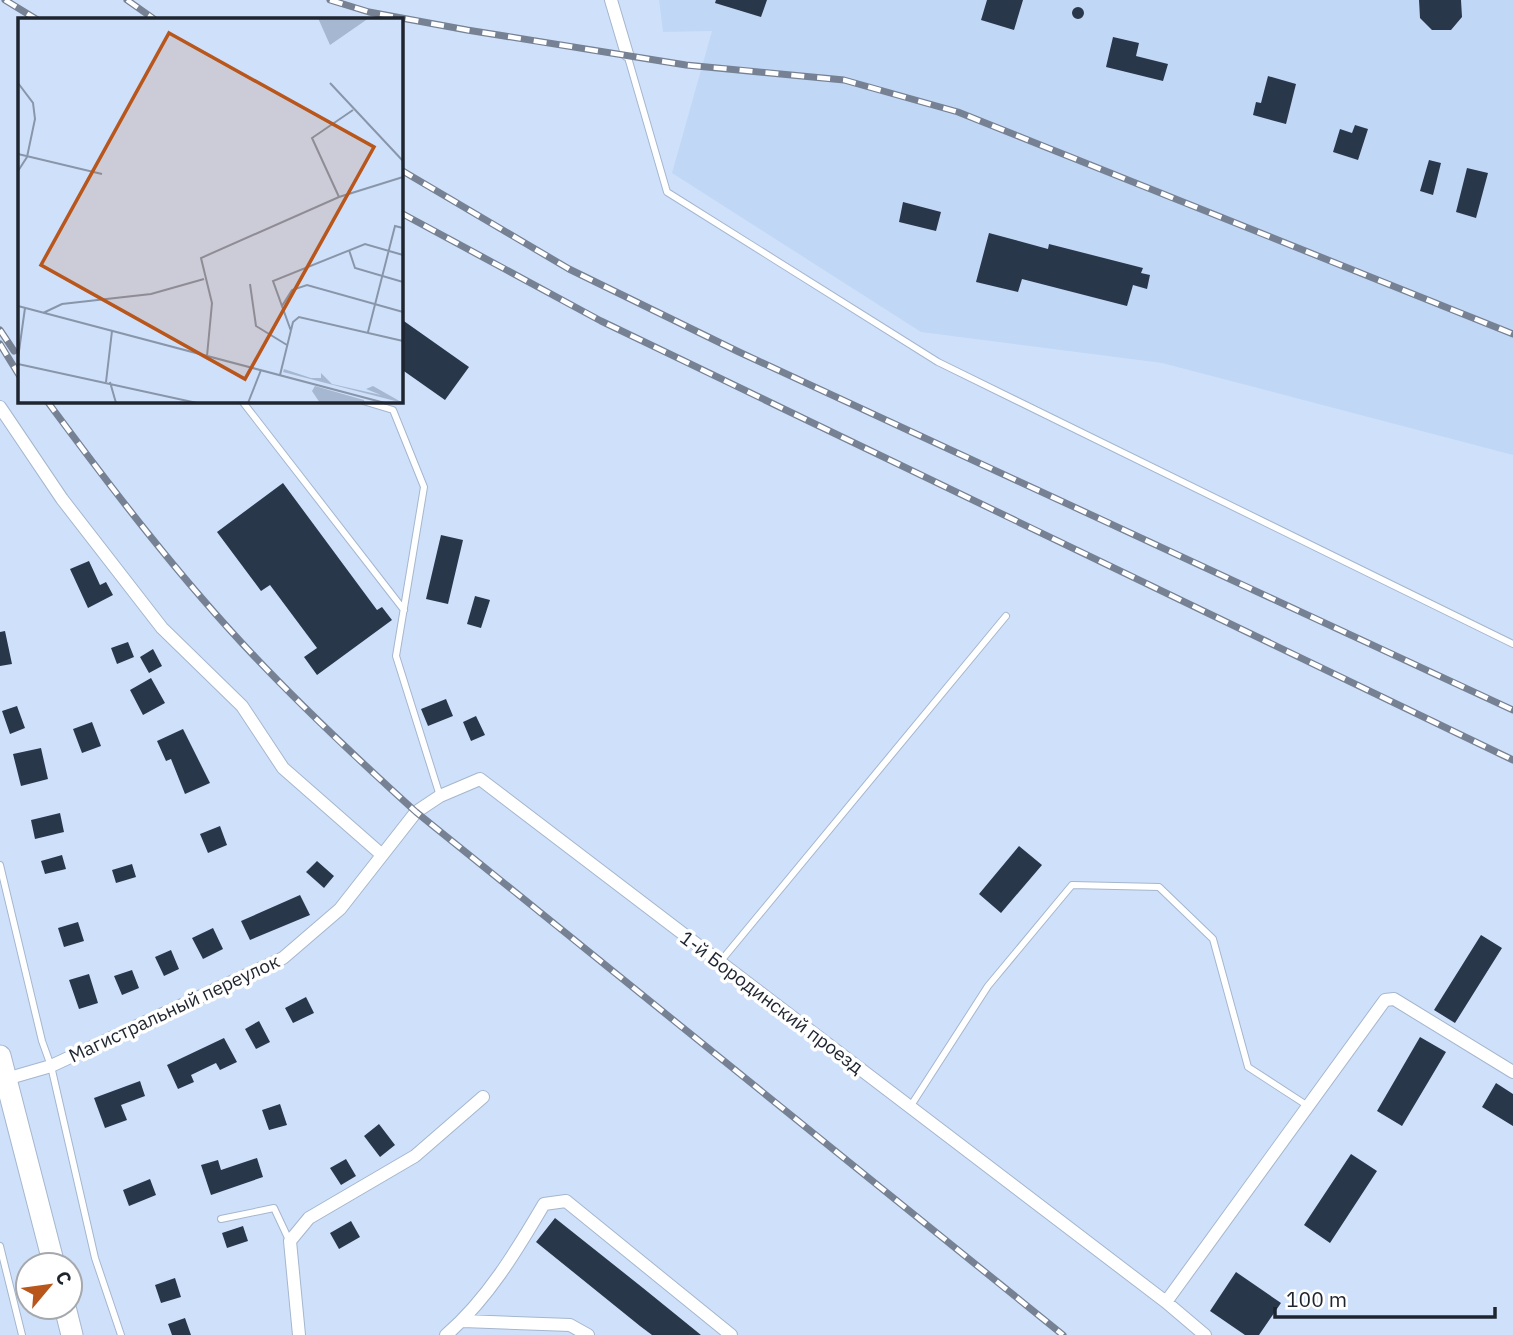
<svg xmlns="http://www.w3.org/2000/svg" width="1513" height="1335" viewBox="0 0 1513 1335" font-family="'IBM Plex Sans',sans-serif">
  <rect width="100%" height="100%" fill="#cfe1fa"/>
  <!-- built -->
  <path fill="#c1d7f6" d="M 659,0 L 1513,0 L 1513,455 L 1162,363 L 921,332 L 672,173 L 712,31 L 663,32 Z"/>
  <!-- building -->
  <path fill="#29374b" d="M 716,0 L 767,0 L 761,17 L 715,3 Z
    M 987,0 L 1023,0 L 1014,30 L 981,20 Z
    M 1419,0 L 1461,0 L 1462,17 L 1451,30 L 1432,30 L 1420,18 Z
    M1072 13a6 6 0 1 1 12 0a6 6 0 1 1-12 0Z
    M 1113,37 L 1139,43 L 1136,56 L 1168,64 L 1163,81 L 1106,67 Z
    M 1268,76 L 1296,84 L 1286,124 L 1253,115 L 1256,102 L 1261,103 Z
    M 1355,125 L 1368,129 L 1358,160 L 1333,152 L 1340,129 L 1352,133 Z
    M 1429,160 L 1441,163 L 1433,195 L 1420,191 Z
    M 1467,168 L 1488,173 L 1476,218 L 1456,212 Z
    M 903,202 L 941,212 L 936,231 L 899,222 Z
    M 989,233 L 1048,249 L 1049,244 L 1143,268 L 1141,273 L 1150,275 L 1147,289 L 1133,285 L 1127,306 L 1022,279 L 1018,292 L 976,282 Z
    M 401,319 L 469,367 L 445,400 L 401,369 Z
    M 283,483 L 377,610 L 382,607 L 392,620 L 317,675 L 304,657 L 317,648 L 270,585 L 261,591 L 217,532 Z
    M 441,535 L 463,540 L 448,604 L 426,599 Z
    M 89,561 L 100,585 L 106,582 L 113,595 L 88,608 L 70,569 Z
    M 475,596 L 490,600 L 481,628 L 467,624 Z
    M 5,631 L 12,664 L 0,666 L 0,632 Z
    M 128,642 L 134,657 L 117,664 L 111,648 Z
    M 153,649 L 162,666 L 149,673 L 140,657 Z
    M 151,678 L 165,703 L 143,715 L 130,690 Z
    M 446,699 L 453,716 L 428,726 L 421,709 Z
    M 17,706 L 25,728 L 10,734 L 2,711 Z
    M 476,716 L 485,735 L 471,741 L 463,722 Z
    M 92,722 L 101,746 L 82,753 L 73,729 Z
    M 183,729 L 210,783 L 185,794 L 171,759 L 166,761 L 157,741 Z
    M 41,748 L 48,779 L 21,786 L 13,754 Z
    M 60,813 L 64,832 L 35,839 L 31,820 Z
    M 220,826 L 227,845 L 208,853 L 200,834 Z
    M 1019,846 L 1042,865 L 1001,913 L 979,894 Z
    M 62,855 L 66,869 L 45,874 L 41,861 Z
    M 317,861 L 334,876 L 324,888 L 306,872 Z
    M 132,864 L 136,877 L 116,883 L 112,870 Z
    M 300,895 L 310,915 L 250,940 L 241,921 Z
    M 78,922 L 84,941 L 64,947 L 58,928 Z
    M 213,928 L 223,949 L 203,959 L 192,938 Z
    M 1481,935 L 1502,948 L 1455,1023 L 1434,1010 Z
    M 171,950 L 179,969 L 164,976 L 155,957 Z
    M 132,970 L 139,988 L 122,995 L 114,976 Z
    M 89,974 L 98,1003 L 79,1009 L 69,980 Z
    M 306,997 L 314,1013 L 293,1023 L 285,1008 Z
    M 259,1021 L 270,1042 L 256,1049 L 245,1029 Z
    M 1420,1037 L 1446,1052 L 1402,1126 L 1377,1111 Z
    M 224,1038 L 237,1062 L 220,1070 L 216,1063 L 191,1075 L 194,1082 L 178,1089 L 167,1065 Z
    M 140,1081 L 145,1096 L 121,1105 L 127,1120 L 105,1128 L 94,1098 Z
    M 1496,1083 L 1513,1094 L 1513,1126 L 1482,1107 Z
    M 280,1104 L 287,1125 L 269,1130 L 262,1110 Z
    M 379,1124 L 395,1145 L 380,1157 L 364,1136 Z
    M 1351,1154 L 1377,1171 L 1330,1243 L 1304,1225 Z
    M 257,1158 L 263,1177 L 211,1195 L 201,1165 L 218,1160 L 221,1170 Z
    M 346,1159 L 356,1176 L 341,1185 L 330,1168 Z
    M 150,1179 L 156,1195 L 129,1206 L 123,1190 Z
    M 555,1218 L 643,1288 L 701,1335 L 652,1335 L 640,1326 L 536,1242 Z
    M 351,1221 L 360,1237 L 339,1249 L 330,1233 Z
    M 243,1226 L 248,1241 L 227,1248 L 222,1233 Z
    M 1236,1272 L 1281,1303 L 1259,1335 L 1245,1335 L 1210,1311 Z
    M 175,1278 L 181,1297 L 161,1303 L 155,1285 Z
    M 185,1318 L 191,1335 L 172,1335 L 168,1324 Z"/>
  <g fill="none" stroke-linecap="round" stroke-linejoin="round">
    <defs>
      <path id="service" d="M 627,54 L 667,192 L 938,362 L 1513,644
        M 242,401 L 404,610
        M 363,401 L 393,410 L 424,487 L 396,656 L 440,796
        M 0,865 L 42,1041 L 51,1066 L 95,1258 L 121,1335
        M 720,962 L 1006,616
        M 910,1107 L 988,986 L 1072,885 L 1159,887 L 1213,939 L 1248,1067 L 1308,1106
        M 221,1219 L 274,1208 L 289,1240
        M 0,1246 L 22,1335"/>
      <path id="minor" d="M 611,0 L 627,54
        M 0,407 L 62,499 L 162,628 L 242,706 L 283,768 L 381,854
        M 6,1079 L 51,1066 L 283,958 L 340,909 L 416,812 L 440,796 L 480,779 L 1166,1302 L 1205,1335
        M 1166,1302 L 1385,1000 L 1394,999 L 1513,1072
        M 463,1321 L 570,1325 L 588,1335
        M 299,1335 L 290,1241 L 309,1218 L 415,1156 L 483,1097
        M 446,1335 C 487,1300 517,1250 544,1204 L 566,1201 L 731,1335"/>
      <path id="primary" d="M 0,1056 L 54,1265
        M 65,1307 L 72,1335"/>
    </defs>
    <!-- service casing -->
    <use href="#service" stroke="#a5b6ce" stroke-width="8"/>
    <!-- minor casing -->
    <use href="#minor" stroke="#a5b6ce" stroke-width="14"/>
    <!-- primary casing -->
    <use href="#primary" stroke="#a5b6ce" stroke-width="23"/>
    <!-- service -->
    <use href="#service" stroke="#fff" stroke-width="6"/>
    <!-- minor -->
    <use href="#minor" stroke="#fff" stroke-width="12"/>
    <!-- primary -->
    <use href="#primary" stroke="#fff" stroke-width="21"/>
    <defs>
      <path id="rail" d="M 5,0 L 36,19
        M 127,0 L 154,19
        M 330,0 L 369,12 L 467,30 L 686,65 L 844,80 L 958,112 L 1513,334
        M 401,170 L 569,269 L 739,352 L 1513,710
        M 401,213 L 601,321 L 1513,760
        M 0,330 L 14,351
        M 0,344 L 19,375
        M 47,401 C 112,489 179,577 255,657 C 306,711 361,762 416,812 L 1063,1335"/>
    </defs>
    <!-- rail casing -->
    <use href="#rail" stroke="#768193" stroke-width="7"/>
    <!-- rail -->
    <use href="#rail" stroke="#fff" stroke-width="4.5" stroke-dasharray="13" stroke-linecap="butt"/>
  </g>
  <g text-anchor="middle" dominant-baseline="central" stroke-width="7" stroke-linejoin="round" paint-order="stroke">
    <!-- street labels -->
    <g font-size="19" fill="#1f252f" stroke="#fff">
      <text transform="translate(772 1002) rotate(37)">1-й Бородинский проезд</text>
      <text transform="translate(174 1008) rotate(-25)">Магистральный переулок</text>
    </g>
  </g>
  <!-- overview -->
  <g transform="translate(18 18)">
    <rect width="385" height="385" fill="#cfe1fa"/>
    <path d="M 300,0 L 351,0 L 312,27 ZM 266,351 L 293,360 L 303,360 L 303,355 L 314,366 L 363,377 L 348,371 L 355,368 L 385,385 L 265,354 ZM 297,368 L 346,382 L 347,385 L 302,385 L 294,373 Z" fill="#a6b8d1"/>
    <path fill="none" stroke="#8996a9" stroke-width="2" d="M 0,65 L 15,85 L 17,101 L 9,139 L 0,153M 312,65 L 385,143M 0,136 L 84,156M 321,179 L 294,120 L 335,92M 331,232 L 337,250 L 385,264M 232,266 L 238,308 L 269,327M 0,288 L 367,385M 264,288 L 274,272 L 289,267 L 385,294M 25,295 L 44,286 L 133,276 L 186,261M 273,313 L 255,263 L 347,226 L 385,237M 350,314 L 377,208 L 385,210M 189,338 L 194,285 L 183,240 L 321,179 L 385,159M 0,340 L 7,290M 0,346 L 179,385M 262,357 L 275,304 L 281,299 L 385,323M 88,364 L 94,313M 92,364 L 98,385M 230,385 L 243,352"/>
    <path fill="#b8561c" fill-opacity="0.15" stroke="#b8561c" stroke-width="3.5" d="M 151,15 L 356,129 L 227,361 L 23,247 Z"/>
    <rect width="385" height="385" fill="none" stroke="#1f252f" stroke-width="3.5"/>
  </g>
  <!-- north arrow -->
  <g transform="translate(49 1286) rotate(61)"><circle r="33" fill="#ffffff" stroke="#a5a8ac" stroke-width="2"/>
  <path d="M0-5L12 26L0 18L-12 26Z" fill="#b8561c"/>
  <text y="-10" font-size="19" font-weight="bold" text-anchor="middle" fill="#1f252f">С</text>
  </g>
  <!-- scale -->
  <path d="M1275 1307v10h220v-10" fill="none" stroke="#1f252f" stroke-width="3.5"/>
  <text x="1286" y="1307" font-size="21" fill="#1f252f" stroke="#ffffff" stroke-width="5" paint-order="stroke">100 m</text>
</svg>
